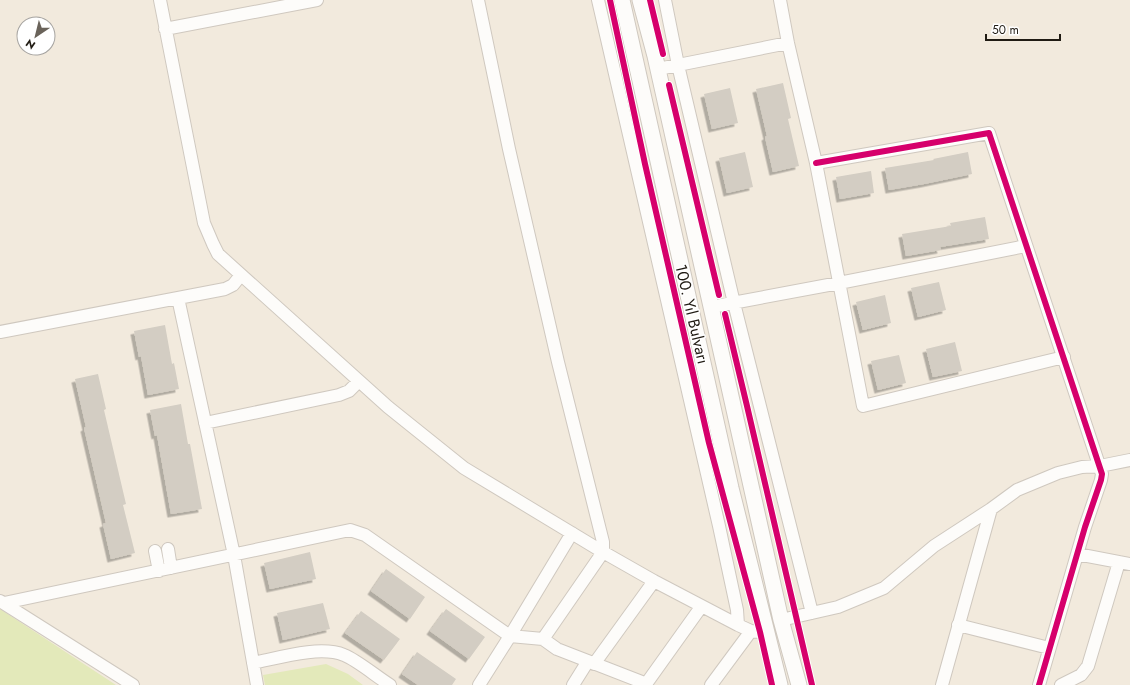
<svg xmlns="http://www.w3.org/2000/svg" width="1130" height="685" viewBox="0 0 1130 685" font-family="Jost,sans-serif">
  <defs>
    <filter id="shadow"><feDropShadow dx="-3.5" dy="3.5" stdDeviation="0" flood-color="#0004"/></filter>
  </defs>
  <rect width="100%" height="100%" fill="#f2eadd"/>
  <!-- green -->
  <path fill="#e3e9ba" d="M 0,609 L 116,685 L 0,685 Z
    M 326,664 L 348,674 L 363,685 L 265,685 L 263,675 Z"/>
  <!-- building -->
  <path fill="#d3cdc3" filter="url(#shadow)" d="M 783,83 L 791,118 L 788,119 L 799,166 L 773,172 L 765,137 L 767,136 L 756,89 Z
    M 730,88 L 738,123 L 712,129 L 704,94 Z
    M 745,152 L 753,187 L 727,193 L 719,158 Z
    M 968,152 L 972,174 L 924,184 L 889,190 L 885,168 L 934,160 L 933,159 Z
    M 871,171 L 874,193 L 840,199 L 836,177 Z
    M 985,217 L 989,239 L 940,247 L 941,250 L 906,256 L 902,234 L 951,226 L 950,223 Z
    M 939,282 L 946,310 L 918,317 L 911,288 Z
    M 885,295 L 891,323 L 863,330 L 856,302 Z
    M 165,325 L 172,364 L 174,363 L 179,389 L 148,395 L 141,356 L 139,357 L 134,331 Z
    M 955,342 L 962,371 L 933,377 L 926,349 Z
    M 899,355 L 906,383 L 878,390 L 871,361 Z
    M 98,374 L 106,409 L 104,410 L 126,504 L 123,505 L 135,553 L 111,559 L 103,524 L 106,523 L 84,428 L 86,427 L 75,379 Z
    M 181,404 L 188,444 L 190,444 L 202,509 L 171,514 L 157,435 L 155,436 L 150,410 Z
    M 310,552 L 316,579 L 270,589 L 264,563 Z
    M 386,569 L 425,597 L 410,619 L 371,591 Z
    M 323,603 L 330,629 L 283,640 L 277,613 Z
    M 446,609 L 485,637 L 469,659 L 430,631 Z
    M 361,611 L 400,639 L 384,660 L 345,633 Z
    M 417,652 L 456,679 L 452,685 L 418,685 L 402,674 Z"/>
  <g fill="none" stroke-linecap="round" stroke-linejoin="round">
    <defs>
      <path id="minor" d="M 160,0 L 204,223 L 213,244 L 218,254 L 388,407 L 464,468 L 603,552
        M 478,0 L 509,149 L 558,362 L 603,542 L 603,552
        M 598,0 L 719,526 L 737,610 L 738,625
        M 665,0 L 678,65 L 734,303 L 812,613
        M 780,0 L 788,43 L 816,163 L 863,406 L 1064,357
        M 165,29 L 317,0
        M 658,69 L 788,43
        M 816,163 L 989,133 L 1102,474 L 1101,480 L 1085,527 L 1039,685
        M 178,298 L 234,555 L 257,685
        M 711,307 L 839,283 L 1026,246
        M 0,332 L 225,289 L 233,285 L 241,275
        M 205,423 L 339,395 L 349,391 L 359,381
        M 168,549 L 171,568
        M 155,551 L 159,571
        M 1077,554 L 1130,564
        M 0,601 L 133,685
        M 4,603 L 350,530 L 365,535 L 510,636 L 543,639
        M 781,620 L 838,607 L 884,588 L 934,546 L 991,509
        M 958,625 L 1049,648
        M 253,663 C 278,658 320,645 344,655 C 357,660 377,677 390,685
        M 594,664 L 654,581
        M 642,682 L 557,649 L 543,639 L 603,552 L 654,581 L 738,625 L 751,631 L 760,632 L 766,628
        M 646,684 L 701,607
        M 479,685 L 510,636 L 572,533
        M 573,685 L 588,661
        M 711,685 L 751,631
        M 942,685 L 991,509 L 1017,490 L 1058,473 L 1082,467 L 1100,466 L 1130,460
        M 1061,685 L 1081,675 L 1088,666 L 1119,562"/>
      <path id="major" d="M 622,0 L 731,488 L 780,685
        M 640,0 L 655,56 L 781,620 L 799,685"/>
    </defs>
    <!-- minor casing -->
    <use href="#minor" stroke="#cfc8bf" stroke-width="14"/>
    <!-- major casing -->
    <use href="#major" stroke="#cfc8bf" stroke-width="17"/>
    <!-- minor -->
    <use href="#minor" stroke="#fdfcfa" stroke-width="12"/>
    <!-- major -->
    <use href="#major" stroke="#fdfcfa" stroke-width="15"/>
    <defs>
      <path id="cycleway" d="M 610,0 L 645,164 L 709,443 L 760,632 L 772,685
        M 650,0 L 663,54
        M 669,85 L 719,295
        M 816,163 L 989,133 L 1102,474 L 1101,480 L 1085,527 L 1039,685
        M 725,314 L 747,406 L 812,685"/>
    </defs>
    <!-- cycleway casing -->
    <use href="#cycleway" stroke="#fff" stroke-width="8"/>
    <!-- cycleway -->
    <use href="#cycleway" stroke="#d6006c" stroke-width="6"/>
  </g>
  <g text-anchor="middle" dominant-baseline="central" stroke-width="3" stroke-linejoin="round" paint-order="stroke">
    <!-- street labels -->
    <g font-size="16" fill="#201b13" stroke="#fff">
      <text transform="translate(692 314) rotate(77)">100. Yıl Bulvarı</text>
    </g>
  </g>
  <!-- north arrow -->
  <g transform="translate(36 36) rotate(215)"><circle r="19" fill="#ffffff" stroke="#a6a4a1"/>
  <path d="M0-3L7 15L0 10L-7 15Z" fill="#6a635a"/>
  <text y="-6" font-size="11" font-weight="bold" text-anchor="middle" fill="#201b13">N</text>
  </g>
  <!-- scale -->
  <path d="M986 34v6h74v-6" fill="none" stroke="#201b13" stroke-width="2"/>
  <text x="992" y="34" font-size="12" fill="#201b13" stroke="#ffffff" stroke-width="3" paint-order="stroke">50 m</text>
</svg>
